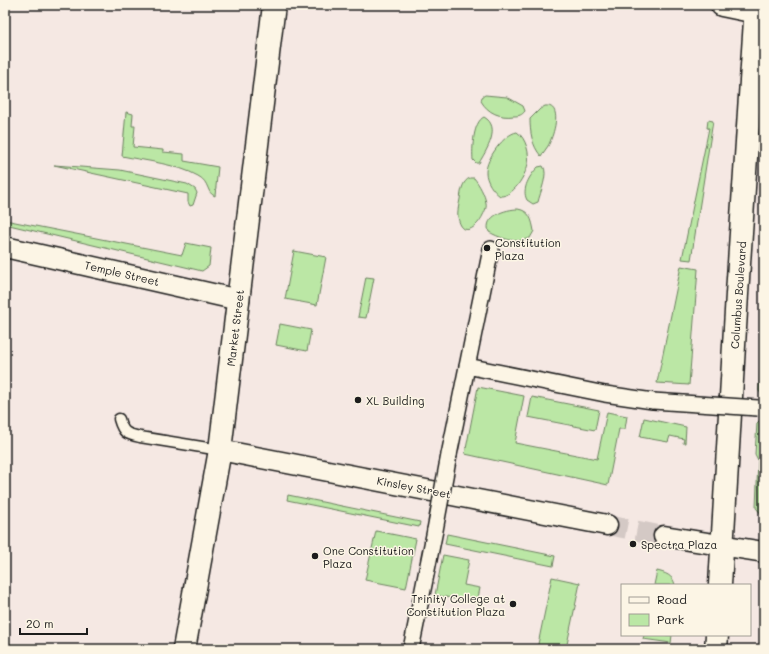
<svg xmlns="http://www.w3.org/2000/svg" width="769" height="654" viewBox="0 0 769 654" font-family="Mali,sans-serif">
  <rect width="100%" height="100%" fill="#f5e8e3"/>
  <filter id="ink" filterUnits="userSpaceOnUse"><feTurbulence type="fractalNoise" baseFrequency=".025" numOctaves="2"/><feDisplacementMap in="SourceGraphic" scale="8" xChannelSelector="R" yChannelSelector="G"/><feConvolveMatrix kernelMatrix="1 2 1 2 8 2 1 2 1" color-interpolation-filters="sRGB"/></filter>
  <g filter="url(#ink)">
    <!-- green -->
    <path fill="#bbe7a5" stroke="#6c8260" d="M 485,95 L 507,97 L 523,106 L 525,111 C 522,115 519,116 514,116 C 500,118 488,113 481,101 L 482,97 Z
      M 545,106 C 564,104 553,137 548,146 C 546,149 543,153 541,156 C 532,146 530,132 530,119 L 540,109 Z
      M 126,112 L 133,114 L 132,126 L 135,126 L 133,147 L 163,150 L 163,152 L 184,154 L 184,161 L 218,167 L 215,196 C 206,193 210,182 198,176 C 177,164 146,161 122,156 Z
      M 484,117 C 502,127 486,151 479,163 L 476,163 L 473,160 C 472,149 473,122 484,117 Z
      M 708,120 L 713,121 L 691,260 L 682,259 L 709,128 L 707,128 Z
      M 517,132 C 526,138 530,154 528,164 C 525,176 513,197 500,196 C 493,191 486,181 486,172 C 486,159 504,134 517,132 Z
      M 54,165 L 120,170 L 187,184 L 195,189 L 197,193 L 193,205 L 190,206 L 188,202 L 188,194 Z
      M 543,166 C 549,173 540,193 538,202 L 533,204 L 527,200 C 521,189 530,175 538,167 Z
      M 470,178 L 474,178 C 479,184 485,195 486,203 C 487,207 485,211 483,215 C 477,228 462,239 458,217 C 457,212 459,205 460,199 C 461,192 462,181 470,178 Z
      M 518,209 C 530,211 532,220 534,231 L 530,238 C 517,244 502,239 489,232 C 483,216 506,209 518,209 Z
      M 5,220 L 182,255 L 186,243 L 211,248 L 209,266 L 202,271 L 5,224 Z
      M 294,251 L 326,257 L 317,305 L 285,299 Z
      M 681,266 L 698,269 L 689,385 L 657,383 Z
      M 366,277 L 374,278 L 366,318 L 358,317 Z
      M 280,324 L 311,330 L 307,351 L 276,345 Z
      M 764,357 L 764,395 L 762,395 L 759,391 L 761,360 Z
      M 478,387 L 524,396 L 515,443 L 597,459 L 607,412 L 627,416 L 625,429 L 619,429 L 608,485 L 465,454 Z
      M 532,397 L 599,410 L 595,430 L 528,417 Z
      M 644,418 L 686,427 L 685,443 L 683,443 L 684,439 L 670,436 L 668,442 L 640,437 Z
      M 761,419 L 764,419 L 764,517 L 756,508 L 758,460 L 755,454 L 757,423 Z
      M 288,495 L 420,522 L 419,527 L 287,500 Z
      M 376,531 L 416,539 L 406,588 L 365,580 Z
      M 447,534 L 555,556 L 553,566 L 445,544 Z
      M 443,555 L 469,560 L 464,585 L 480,588 L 477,603 L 435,595 Z
      M 657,571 C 665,573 673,575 675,585 L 654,585 Z
      M 552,577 L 580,583 L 566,649 L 537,649 Z
      M 644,635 L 672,635 L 671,643 L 643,639 Z"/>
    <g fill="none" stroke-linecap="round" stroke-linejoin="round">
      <!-- minor-tunnel -->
      <path stroke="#d4c9c5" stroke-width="20" stroke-dasharray="20 10" stroke-linecap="butt" d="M 607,525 L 664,536"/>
      <defs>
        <path id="service" d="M 119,419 C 123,433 126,434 140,437 L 220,450"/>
        <path id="pedestrian" d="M 467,366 L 605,394 L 653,401
          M 449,455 L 491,249
          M 411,649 L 435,530"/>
        <path id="minor" d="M 5,247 L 239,300
          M 220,450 L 607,525
          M 664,536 L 764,552"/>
        <path id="tertiary" d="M 722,5 L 756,12
          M 184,649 L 220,450 L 274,5"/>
        <path id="primary" d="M 720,585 L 737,294 L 756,5
          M 716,649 L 717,635"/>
      </defs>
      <!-- service casing -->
      <use href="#service" stroke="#1c1c1c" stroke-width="13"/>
      <!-- pedestrian casing -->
      <use href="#pedestrian" stroke="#1c1c1c" stroke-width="18"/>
      <!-- minor casing -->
      <use href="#minor" stroke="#1c1c1c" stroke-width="23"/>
      <!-- tertiary casing -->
      <use href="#tertiary" stroke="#1c1c1c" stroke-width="25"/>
      <!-- primary casing -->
      <use href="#primary" stroke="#1c1c1c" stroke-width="25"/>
      <!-- service -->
      <use href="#service" stroke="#fcf5e5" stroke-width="10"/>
      <!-- pedestrian -->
      <use href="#pedestrian" stroke="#fcf5e5" stroke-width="15"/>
      <!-- minor -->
      <use href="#minor" stroke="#fcf5e5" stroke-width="20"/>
      <!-- tertiary -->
      <use href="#tertiary" stroke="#fcf5e5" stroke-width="22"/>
      <!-- primary -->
      <use href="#primary" stroke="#fcf5e5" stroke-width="22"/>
      <defs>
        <path id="pedestrian-bridge" d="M 653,401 L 758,408
          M 435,530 L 449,455"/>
      </defs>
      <!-- pedestrian-bridge casing -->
      <use href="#pedestrian-bridge" stroke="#1c1c1c" stroke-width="18" stroke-linecap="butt"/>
      <!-- pedestrian-bridge -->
      <use href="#pedestrian-bridge" stroke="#fcf5e5" stroke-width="15"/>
    </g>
  </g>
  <!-- markers -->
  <g fill="#1c1c1c" stroke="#fcf5e5" stroke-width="1.5">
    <circle cx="487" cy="248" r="4"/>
    <circle cx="358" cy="400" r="4"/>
    <circle cx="633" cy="544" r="4"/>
    <circle cx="315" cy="556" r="4"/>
    <circle cx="513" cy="604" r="4"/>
  </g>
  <g text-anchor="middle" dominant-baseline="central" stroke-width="3" stroke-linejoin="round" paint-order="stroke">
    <!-- poi labels -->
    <g font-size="11" fill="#1c1c1c" stroke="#fcf5e5" text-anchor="start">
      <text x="495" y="242">Constitution<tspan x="495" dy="13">Plaza</tspan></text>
      <text x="366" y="400">XL Building</text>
      <text x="641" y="544">Spectra Plaza</text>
      <text x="323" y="550">One Constitution<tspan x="323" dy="13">Plaza</tspan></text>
      <text x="505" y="598" text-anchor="end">Trinity College at<tspan x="505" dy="13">Constitution Plaza</tspan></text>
    </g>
    <!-- street labels -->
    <g font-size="11" fill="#1c1c1c" stroke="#fcf5e5">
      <text transform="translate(122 273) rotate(13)">Temple Street</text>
      <text transform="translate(738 295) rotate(-86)">Columbus Boulevard</text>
      <text transform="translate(235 328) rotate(-83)">Market Street</text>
      <text transform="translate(414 487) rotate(11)">Kinsley Street</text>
    </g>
  </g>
  <!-- margin -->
  <rect width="769" height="654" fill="none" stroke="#fcf5e5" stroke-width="20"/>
  <rect x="10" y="10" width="749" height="634" fill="none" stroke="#1c1c1c" stroke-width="1.5" filter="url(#ink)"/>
  <!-- legend -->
  <rect x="621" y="584" width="130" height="52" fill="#fcf5e5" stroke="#a29e95"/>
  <rect x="629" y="597" width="20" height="6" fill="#fcf5e5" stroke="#a29e95"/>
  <text x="657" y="604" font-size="12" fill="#1c1c1c">Road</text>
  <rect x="629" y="614" width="20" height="12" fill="#bbe7a5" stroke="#a29e95"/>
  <text x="657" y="624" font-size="12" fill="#1c1c1c">Park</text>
  <!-- scale -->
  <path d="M20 628v6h67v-6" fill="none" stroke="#1c1c1c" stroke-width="2"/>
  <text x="26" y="628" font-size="12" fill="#1c1c1c" stroke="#fcf5e5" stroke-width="3" paint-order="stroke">20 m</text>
</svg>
